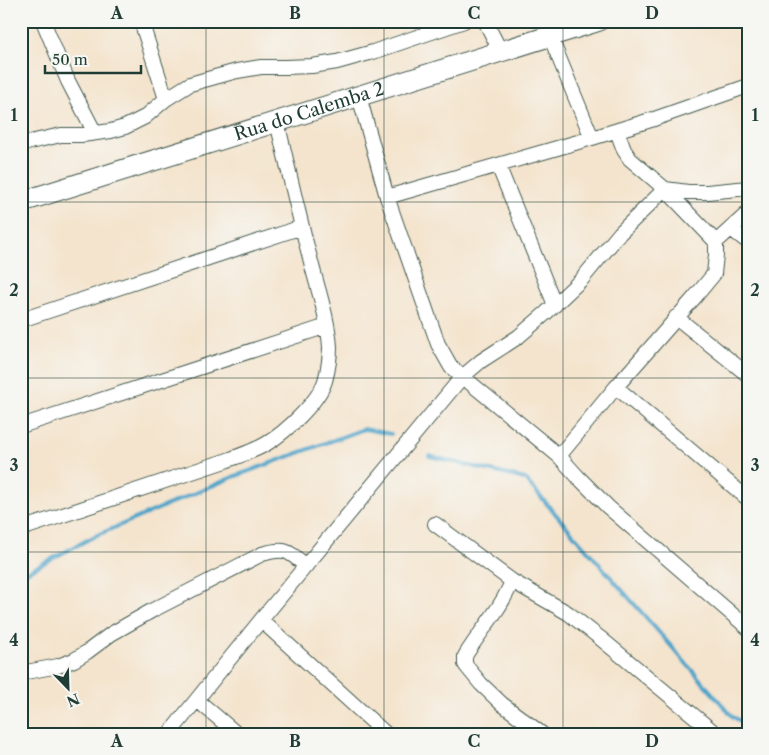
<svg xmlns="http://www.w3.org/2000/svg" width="769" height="755" viewBox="0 0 769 755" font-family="'Libre Caslon Text',serif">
  <rect width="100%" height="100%" fill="#f6f6f2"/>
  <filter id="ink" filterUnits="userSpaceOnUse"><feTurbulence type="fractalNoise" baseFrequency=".02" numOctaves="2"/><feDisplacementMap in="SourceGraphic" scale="10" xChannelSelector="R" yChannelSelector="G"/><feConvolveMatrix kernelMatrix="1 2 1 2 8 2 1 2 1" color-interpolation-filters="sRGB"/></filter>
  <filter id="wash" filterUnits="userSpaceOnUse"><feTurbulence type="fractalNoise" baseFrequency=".0096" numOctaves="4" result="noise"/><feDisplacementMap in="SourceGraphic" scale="20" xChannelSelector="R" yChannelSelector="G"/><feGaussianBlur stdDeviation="1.12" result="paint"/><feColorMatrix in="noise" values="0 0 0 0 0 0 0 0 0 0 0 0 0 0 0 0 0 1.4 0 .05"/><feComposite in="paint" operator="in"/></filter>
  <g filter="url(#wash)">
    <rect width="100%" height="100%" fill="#f4e4cd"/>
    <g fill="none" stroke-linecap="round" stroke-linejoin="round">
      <!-- stream -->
      <path stroke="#4ea4ca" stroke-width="4" d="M 429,456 L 525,479 L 733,717 L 748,725
        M 21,575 L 95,536 L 233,477 L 364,429 L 391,434"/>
    </g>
  </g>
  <g filter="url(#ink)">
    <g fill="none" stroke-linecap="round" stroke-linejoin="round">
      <defs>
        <path id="minor" d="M 43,21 L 68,81 L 95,133
          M 141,21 L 166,99
          M 485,21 L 501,52
          M 550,36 L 592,138
          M 359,96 L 387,197 L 438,344 L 451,367 L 559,456 L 578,477 L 608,507 L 748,628
          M 21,145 L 30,142 L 61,135 L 82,135 L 111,131 L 125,127 L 145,117 L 166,99 L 190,84 L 215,77 L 237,71 L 261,67 L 286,67 L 312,66 L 337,62 L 373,52 L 464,21
          M 498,165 L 555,305
          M 665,189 L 688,192 L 707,192 L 748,188
          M 387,197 L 592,138 L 654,119 L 748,86
          M 731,229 L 748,242
          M 716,242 L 748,213
          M 676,317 L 748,375
          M 21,320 L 302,227
          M 616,387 L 748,499
          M 21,426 L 327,326
          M 559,456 L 616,387 L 695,297 L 714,274 L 716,255 L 716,242 L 665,189 L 630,159 L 624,150 L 617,131
          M 435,524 L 512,581 C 502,608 480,631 465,656 L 465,664 L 467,667 L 481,684 L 502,704 L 542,734
          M 21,529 L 225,461 C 239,456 254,451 266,444 C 286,432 318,402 325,381 C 328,370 330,358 330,347 C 328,317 317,287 310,258 C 298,213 288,167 277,122
          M 512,581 L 568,613 L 600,638 L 716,734
          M 261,620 L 386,734
          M 21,673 L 58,666 L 74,660 L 87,652 L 111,634 L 153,610 L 262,554 C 286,547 288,551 306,566
          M 197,700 L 237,734
          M 169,734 L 261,620 L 462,377 L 481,361 L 518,337 L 546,313 L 582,279 L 620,233 L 665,189"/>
        <g id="secondary">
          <path id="s1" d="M 21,202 L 598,21"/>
        </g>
      </defs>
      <!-- minor casing -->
      <use href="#minor" stroke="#3f564b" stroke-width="16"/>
      <!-- secondary casing -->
      <use href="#secondary" stroke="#3f564b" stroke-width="22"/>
      <!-- minor -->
      <use href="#minor" stroke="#fff" stroke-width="14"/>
      <!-- secondary -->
      <use href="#secondary" stroke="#fff" stroke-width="20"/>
    </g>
  </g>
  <!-- grid -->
  <path fill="none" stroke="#1f3d34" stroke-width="1" stroke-opacity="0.55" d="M 206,21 L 206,734M 384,21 L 384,734M 563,21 L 563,734M 21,202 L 748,202M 21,378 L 748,378M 21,552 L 748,552"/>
  <g text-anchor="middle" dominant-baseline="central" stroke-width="4" stroke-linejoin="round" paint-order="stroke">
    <!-- street labels -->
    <g font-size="18" fill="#1f3d34" stroke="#f6f6f2">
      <text stroke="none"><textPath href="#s1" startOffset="302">Rua do Calemba 2</textPath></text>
    </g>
  </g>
  <!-- margin -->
  <rect width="769" height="755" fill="none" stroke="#f6f6f2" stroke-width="55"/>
  <!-- north arrow -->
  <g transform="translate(68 688) rotate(157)" stroke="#f6f6f2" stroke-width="4" paint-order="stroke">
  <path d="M0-4L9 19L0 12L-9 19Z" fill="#1f3d34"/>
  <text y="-8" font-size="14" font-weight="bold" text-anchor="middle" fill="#1f3d34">N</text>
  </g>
  <!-- scale -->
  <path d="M45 65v8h96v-8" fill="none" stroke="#1f3d34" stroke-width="2.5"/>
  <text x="52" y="65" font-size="15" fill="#1f3d34" stroke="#f6f6f2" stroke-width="4" paint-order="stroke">50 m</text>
  <rect x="28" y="28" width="714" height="700" fill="none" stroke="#1f3d34" stroke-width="2"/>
  <g font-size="16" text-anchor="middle" font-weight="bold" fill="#1f3d34">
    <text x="117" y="19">A</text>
    <text x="295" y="19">B</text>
    <text x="474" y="19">C</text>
    <text x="652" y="19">D</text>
    <text x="14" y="121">1</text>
    <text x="755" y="121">1</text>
    <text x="14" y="296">2</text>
    <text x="755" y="296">2</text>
    <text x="14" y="471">3</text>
    <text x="755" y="471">3</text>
    <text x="14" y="646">4</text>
    <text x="755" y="646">4</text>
    <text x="117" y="747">A</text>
    <text x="295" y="747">B</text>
    <text x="474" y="747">C</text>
    <text x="652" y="747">D</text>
  </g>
</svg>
